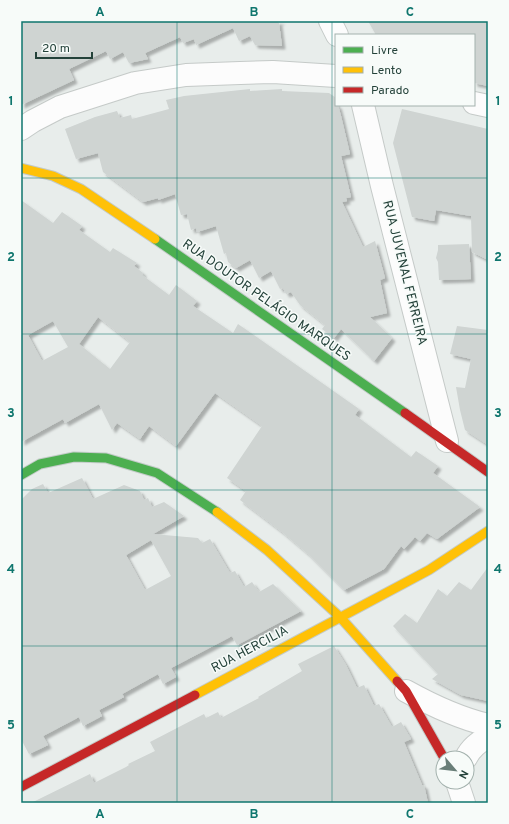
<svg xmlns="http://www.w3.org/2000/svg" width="509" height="824" viewBox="0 0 509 824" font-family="Overpass,sans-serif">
  <defs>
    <filter id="shadow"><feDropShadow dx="3.5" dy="3.5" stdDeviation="1" flood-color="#0004"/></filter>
  </defs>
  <rect width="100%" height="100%" fill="#e8edeb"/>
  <!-- building -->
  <path fill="#cfd4d2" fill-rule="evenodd" filter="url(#shadow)" d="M 21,21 L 282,21 L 277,23 L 279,23 L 282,46 L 255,45 L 250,36 L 239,41 L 233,28 L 196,45 L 194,39 L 183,43 L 180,37 L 145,53 L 148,59 L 129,63 L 123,52 L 110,59 L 106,51 L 69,69 L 74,80 L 21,105 Z
    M 368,21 L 488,21 L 488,86 L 474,83 L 474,35 L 376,35 Z
    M 250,89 L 250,91 L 282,89 L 282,91 L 329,93 L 336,98 L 336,105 L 338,105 L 341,116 L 350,154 L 341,156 L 351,197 L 346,198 L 347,201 L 342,202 L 363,247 L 375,241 L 385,278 L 380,280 L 387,313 L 370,317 L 392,338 L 374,361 L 341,329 L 334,338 L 322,329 L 325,325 L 300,305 L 291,292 L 286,294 L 283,288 L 280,289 L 271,271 L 259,278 L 250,260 L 236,268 L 228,262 L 226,253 L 224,254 L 216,226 L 197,232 L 196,228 L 191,230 L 187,214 L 181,215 L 175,194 L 158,200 L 158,198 L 143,202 L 103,172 L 98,153 L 76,159 L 65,129 L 95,117 L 117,111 L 120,118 L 131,115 L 132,119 L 169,109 L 166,100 L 184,96 Z
    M 402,109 L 488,129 L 488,260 L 472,252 L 471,216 L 436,210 L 434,221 L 412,217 L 393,143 Z
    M 21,200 L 53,223 L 62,212 L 82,226 L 79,230 L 110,252 L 113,248 L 137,263 L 134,266 L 143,273 L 142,275 L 169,295 L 176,285 L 197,301 L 193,306 L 233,333 L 238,324 L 359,409 L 355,415 L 411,457 L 416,451 L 438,466 L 433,473 L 480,507 L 437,539 L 427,533 L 420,541 L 415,537 L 404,549 L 401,546 L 384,569 L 344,590 L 308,554 L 282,532 L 240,500 L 246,491 L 227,478 L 262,426 L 215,393 L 176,446 L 149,426 L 140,439 L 117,423 L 112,430 L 99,404 L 65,423 L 63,419 L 21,442 ZM 98,317 L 130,342 L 110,369 L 79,344 ZM 53,321 L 68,347 L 42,361 L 28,335 Z
    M 469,244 L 471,279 L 439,280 L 438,262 L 436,258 L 438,250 L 438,245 Z
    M 457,326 L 488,330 L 488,445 L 465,430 L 460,410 L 456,387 L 465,388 L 471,359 L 450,354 Z
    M 82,478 L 93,499 L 124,485 L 140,491 L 144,500 L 148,498 L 152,507 L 164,502 L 184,516 L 153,534 L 198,538 L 202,543 L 210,539 L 230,573 L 235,571 L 244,587 L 252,582 L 259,592 L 273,584 L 301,611 L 237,645 L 232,636 L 171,668 L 176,677 L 163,684 L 158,674 L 122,694 L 124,697 L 99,710 L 102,716 L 83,726 L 79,717 L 43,736 L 48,745 L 29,754 L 21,739 L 21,500 L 32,489 L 43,484 L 48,493 ZM 151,540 L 171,576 L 145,590 L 126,555 Z
    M 488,567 L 488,701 L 461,695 L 432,679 L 438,674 L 393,626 L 405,614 L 417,623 L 438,589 L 447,596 L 459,582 L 471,590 Z
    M 334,646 L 346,665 L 357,688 L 364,685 L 374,706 L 379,704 L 392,727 L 401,722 L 411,739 L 404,742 L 422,785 L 424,785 L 428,803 L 31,803 L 90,774 L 94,783 L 126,767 L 129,765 L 128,764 L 155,751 L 150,742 L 204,714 L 206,718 L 218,712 L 221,718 L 259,698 L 258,697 L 302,671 L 298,664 Z"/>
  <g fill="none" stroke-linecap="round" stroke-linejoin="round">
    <defs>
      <path id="street" d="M 330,21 L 337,35
        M 474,103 L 488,106
        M 363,105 L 382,186 L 447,441
        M 21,129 L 33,121 L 60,107 L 135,83 L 186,75 L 240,73 L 273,72 L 336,76
        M 406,691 C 433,706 459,718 488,725
        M 466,758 C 470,749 479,741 488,738
        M 457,782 L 464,803"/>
      <path id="fast" d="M 155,239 L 405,413
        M 21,475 L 40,464 L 74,457 L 106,458 L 157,473 L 217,512"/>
      <path id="slow" d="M 21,168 L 53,176 L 81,189 L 155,239
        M 217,512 L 267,550 L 340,617 L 397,681
        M 195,695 L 429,570 L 488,531"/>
      <path id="jam" d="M 405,413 L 488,472
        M 397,681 L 406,691 L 444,758
        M 21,787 L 195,695"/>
    </defs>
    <!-- street casing -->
    <use href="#street" stroke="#c5cac8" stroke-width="24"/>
    <!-- fast casing -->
    <use href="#fast" stroke="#c3cbc8" stroke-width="11"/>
    <!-- slow casing -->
    <use href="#slow" stroke="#c3cbc8" stroke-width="11"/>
    <!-- jam casing -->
    <use href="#jam" stroke="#c3cbc8" stroke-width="11"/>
    <!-- street -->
    <use href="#street" stroke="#fcfcfc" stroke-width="22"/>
    <!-- fast -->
    <use href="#fast" stroke="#4caf50" stroke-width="9"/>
    <!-- slow -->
    <use href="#slow" stroke="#ffc107" stroke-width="9"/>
    <!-- jam -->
    <use href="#jam" stroke="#c62828" stroke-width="9"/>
  </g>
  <!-- grid -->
  <path fill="none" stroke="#0f766e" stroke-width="1" stroke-opacity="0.55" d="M 177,21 L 177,803M 332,21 L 332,803M 21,178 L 488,178M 21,334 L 488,334M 21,490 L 488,490M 21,646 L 488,646"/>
  <g text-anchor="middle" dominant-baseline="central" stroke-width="3" stroke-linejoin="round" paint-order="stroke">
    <!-- street labels -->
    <g font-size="13" fill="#24423a" stroke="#f7fbf9">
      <text transform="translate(404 273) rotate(76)">RUA JUVENAL FERREIRA</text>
      <text transform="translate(266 301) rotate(35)">RUA DOUTOR PELÁGIO MARQUES</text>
      <text transform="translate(250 650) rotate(-28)">RUA HERCILIA</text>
    </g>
  </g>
  <!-- border -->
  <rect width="509" height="824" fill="none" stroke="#f7fbf9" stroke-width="44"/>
  <!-- legend -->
  <rect x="335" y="34" width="140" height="72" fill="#f7fbf9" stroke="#a3b1ad"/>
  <rect x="343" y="47" width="20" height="6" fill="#4caf50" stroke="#a3b1ad"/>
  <text x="371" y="54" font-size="12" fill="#24423a">Livre</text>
  <rect x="343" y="67" width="20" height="6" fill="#ffc107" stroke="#a3b1ad"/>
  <text x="371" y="74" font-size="12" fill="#24423a">Lento</text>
  <rect x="343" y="87" width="20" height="6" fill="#c62828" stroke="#a3b1ad"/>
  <text x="371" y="94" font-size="12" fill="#24423a">Parado</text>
  <!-- north arrow -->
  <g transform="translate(455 770) rotate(118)"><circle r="19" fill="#f7fbf9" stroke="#a3b1ad"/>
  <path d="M0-3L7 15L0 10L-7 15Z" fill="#697e78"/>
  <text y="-6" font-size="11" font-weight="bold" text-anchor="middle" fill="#24423a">N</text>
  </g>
  <!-- scale -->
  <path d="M36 52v6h56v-6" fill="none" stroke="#24423a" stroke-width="2"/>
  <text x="42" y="52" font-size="12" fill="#24423a" stroke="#f7fbf9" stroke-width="3" paint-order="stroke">20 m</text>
  <rect x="22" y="22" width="465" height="780" fill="none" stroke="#0f766e" stroke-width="1.5"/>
  <g font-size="13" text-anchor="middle" font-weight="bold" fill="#0f766e">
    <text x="100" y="16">A</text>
    <text x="254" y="16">B</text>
    <text x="410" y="16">C</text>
    <text x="11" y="105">1</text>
    <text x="498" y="105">1</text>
    <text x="11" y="261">2</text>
    <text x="498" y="261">2</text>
    <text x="11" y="417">3</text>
    <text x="498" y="417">3</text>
    <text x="11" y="573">4</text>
    <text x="498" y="573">4</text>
    <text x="11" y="729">5</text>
    <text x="498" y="729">5</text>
    <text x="100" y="818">A</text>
    <text x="254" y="818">B</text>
    <text x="410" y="818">C</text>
  </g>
</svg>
